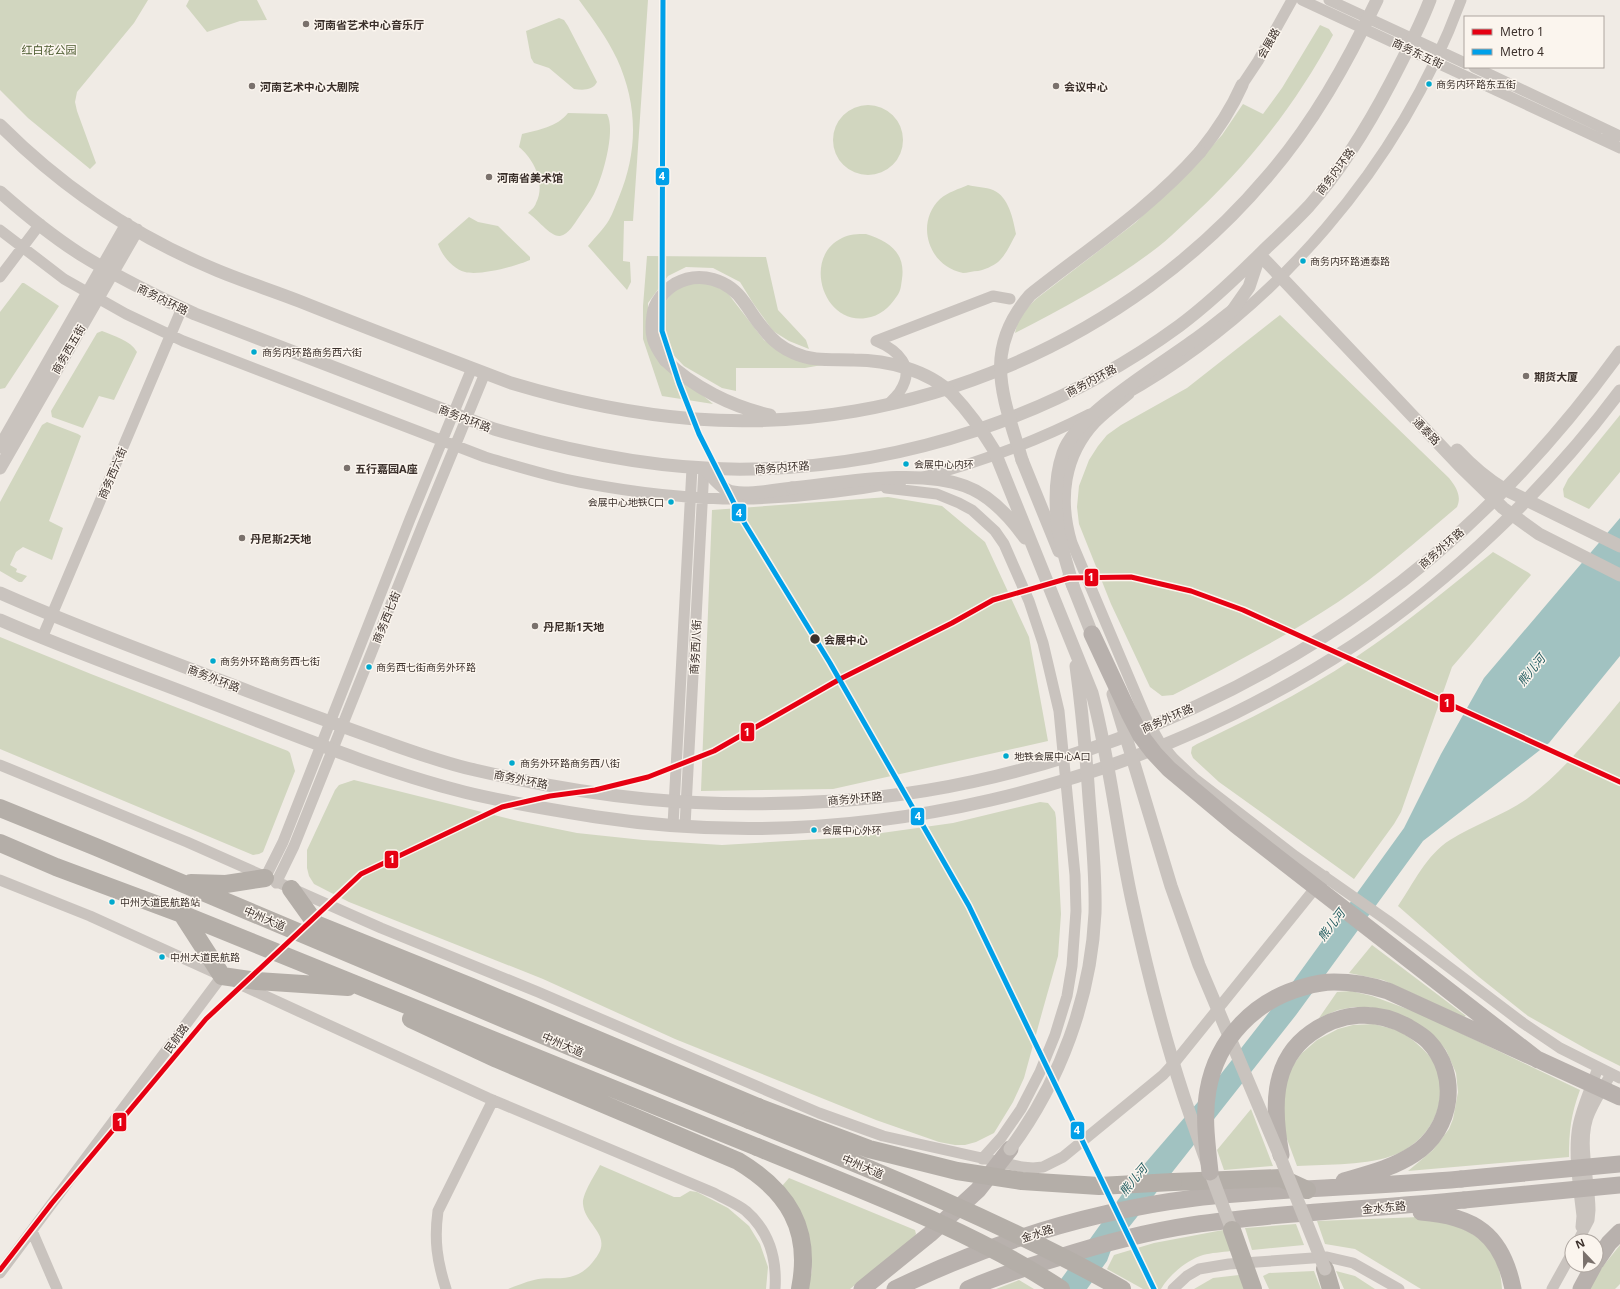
<svg xmlns="http://www.w3.org/2000/svg" width="1620" height="1289" viewBox="0 0 1620 1289" font-family="'Noto Sans','Noto Sans SC',sans-serif">
  <rect width="100%" height="100%" fill="#f0ebe5"/>
  <!-- green -->
  <path fill="#d1d6bf" d="M 0,0 L 148,0 L 134,23 L 77,92 L 75,102 L 77,111 L 96,163 L 90,169 L 28,118 L 0,90 Z
    M 189,0 L 257,0 L 267,20 L 240,21 L 207,32 L 186,6 Z
    M 579,0 L 648,0 L 633,221 L 624,221 L 623,261 L 630,262 L 631,282 L 627,290 L 588,246 C 595,237 604,229 609,220 C 613,213 616,204 619,197 C 638,151 638,105 617,59 C 607,38 593,19 579,0 Z
    M 559,18 L 564,20 L 568,26 L 597,82 C 593,91 582,90 574,89 L 549,68 L 534,63 L 531,58 L 526,31 Z
    M 1320,25 L 1329,29 L 1333,35 C 1295,106 1245,169 1185,223 C 1176,231 1167,240 1158,247 C 1114,281 1064,308 1015,333 L 1019,316 L 1036,299 L 1135,223 L 1194,166 L 1222,135 L 1243,104 L 1263,114 L 1282,88 Z
    M833 140a35 35 0 1 1 70 0a35 35 0 1 1-70 0Z
    M 568,113 L 607,114 C 616,130 603,177 594,194 C 590,202 584,209 579,217 C 574,224 569,234 560,236 C 550,237 537,218 528,213 C 531,210 535,207 536,203 C 546,184 534,159 519,147 L 522,134 C 538,130 557,127 568,113 Z
    M 968,185 C 976,187 986,187 993,190 C 1009,197 1013,219 1016,234 C 1011,243 1006,255 998,262 C 993,266 984,270 978,271 C 973,271 967,273 963,273 C 928,266 915,223 940,199 C 948,192 959,189 968,185 Z
    M 469,217 L 478,222 L 498,226 L 530,257 L 530,260 C 516,266 480,276 465,272 C 453,269 442,256 438,244 Z
    M 866,234 C 888,241 906,252 902,279 C 901,285 901,291 897,296 C 889,308 880,316 866,318 C 823,325 802,257 842,238 C 849,234 858,234 866,234 Z
    M 647,256 L 766,257 L 778,310 L 806,340 L 809,349 L 789,341 L 773,331 L 753,303 L 740,282 L 713,268 L 686,267 L 668,276 L 648,303 L 648,337 L 694,388 L 713,404 L 662,396 L 643,339 L 643,306 Z
    M 22,283 L 24,283 L 59,306 L 5,388 L 0,389 L 0,312 Z
    M 690,283 L 707,283 L 726,291 L 764,340 L 787,356 L 822,365 L 805,368 L 736,368 L 736,391 L 722,388 L 684,366 L 661,342 L 655,329 L 659,309 L 676,289 Z
    M 1280,315 L 1449,478 C 1456,487 1462,496 1457,507 C 1418,540 1380,574 1338,602 C 1285,637 1229,666 1173,695 L 1162,696 L 1150,687 L 1111,604 L 1079,524 L 1077,507 L 1079,486 L 1089,460 L 1098,446 L 1107,435 L 1121,425 L 1187,388 Z
    M 102,331 C 114,336 130,340 137,352 L 114,400 L 99,396 L 83,428 L 52,417 L 51,411 L 97,333 Z
    M 1620,415 L 1620,472 L 1589,509 L 1564,497 L 1563,489 L 1568,479 Z
    M 47,422 L 78,434 L 81,436 L 49,521 L 63,528 L 52,560 L 23,547 L 16,552 L 10,565 L 17,569 L 16,572 L 27,576 L 22,582 L 19,582 L 0,571 L 0,502 L 42,425 Z
    M 888,497 L 942,506 L 985,542 L 1029,637 L 1048,741 L 833,789 L 701,791 L 712,510 Z
    M 1493,552 L 1529,573 L 1531,575 L 1452,667 L 1401,812 L 1394,824 L 1354,879 L 1219,782 L 1193,758 L 1191,753 L 1192,747 L 1197,744 C 1251,718 1306,691 1356,657 C 1404,625 1449,588 1493,552 Z
    M 0,637 L 91,674 L 288,751 L 290,753 L 295,771 L 263,852 L 259,854 L 253,855 L 0,749 Z
    M 1620,701 L 1620,1066 L 1590,1051 L 1528,1016 L 1479,977 L 1398,906 C 1413,884 1427,854 1450,840 C 1475,824 1504,815 1528,798 C 1564,771 1591,736 1620,701 Z
    M 354,780 L 518,821 L 577,833 L 643,840 L 722,845 L 853,837 L 953,823 L 1040,802 L 1048,803 L 1055,812 L 1056,818 L 1061,914 L 1058,956 L 1043,1009 L 1024,1078 L 1013,1102 L 994,1133 L 976,1142 L 965,1145 L 955,1145 L 939,1142 L 876,1120 L 675,1039 L 543,979 L 349,902 L 314,884 L 309,876 L 307,868 L 307,850 L 335,790 L 339,785 Z
    M 1372,945 L 1466,1016 L 1464,1017 L 1383,980 L 1349,973 Z
    M 1351,991 L 1372,996 L 1421,1014 L 1580,1090 C 1571,1114 1569,1131 1569,1157 L 1408,1171 L 1433,1150 L 1449,1129 L 1453,1119 L 1458,1092 L 1456,1073 L 1446,1050 L 1433,1035 L 1370,1007 L 1354,1007 L 1338,1010 L 1319,1018 L 1337,992 Z
    M 1374,1024 C 1383,1027 1393,1028 1401,1032 C 1412,1039 1425,1049 1433,1061 C 1439,1069 1440,1080 1440,1090 C 1441,1118 1423,1142 1397,1154 C 1367,1166 1329,1164 1297,1166 L 1284,1131 L 1282,1098 L 1289,1071 L 1301,1054 L 1317,1040 L 1338,1029 L 1353,1025 Z
    M 1251,1109 L 1273,1166 L 1224,1170 L 1217,1150 Z
    M 600,1165 L 674,1197 L 680,1197 L 690,1191 L 697,1192 L 728,1208 L 749,1226 L 760,1244 L 768,1267 L 766,1289 L 508,1289 C 516,1286 525,1282 534,1280 C 548,1276 562,1281 576,1275 C 584,1272 590,1266 595,1259 C 614,1235 585,1226 583,1204 C 582,1194 595,1175 600,1165 Z
    M 789,1178 L 915,1230 L 916,1234 L 913,1239 L 850,1289 L 808,1289 L 812,1270 L 810,1247 L 782,1186 Z
    M 1419,1217 C 1464,1225 1499,1237 1502,1289 L 1421,1289 L 1355,1249 L 1325,1244 L 1317,1221 Z
    M 1296,1224 L 1304,1245 L 1252,1250 L 1245,1228 Z
    M 1223,1230 L 1231,1251 C 1222,1252 1211,1253 1203,1255 C 1187,1260 1169,1275 1161,1289 L 1143,1289 L 1107,1269 L 1114,1255 L 1154,1243 Z
    M 1620,1245 L 1620,1284 L 1615,1289 L 1590,1289 L 1596,1275 Z
    M 1314,1271 L 1321,1289 L 1269,1289 L 1263,1276 L 1269,1273 Z
    M 1336,1271 L 1355,1276 L 1375,1289 L 1344,1289 Z
    M 1239,1275 L 1245,1289 L 1194,1289 L 1213,1278 Z
    M 1019,1280 L 1034,1289 L 996,1289 Z"/>
  <!-- water -->
  <path fill="#a1c2c1" d="M 1620,518 L 1620,656 L 1549,743 L 1423,841 L 1296,1015 L 1111,1250 L 1107,1261 L 1087,1289 L 1054,1289 L 1141,1168 L 1210,1088 L 1292,983 L 1404,828 L 1441,754 L 1484,678 Z"/>
  <g fill="none" stroke-linecap="round" stroke-linejoin="round">
    <!-- minor -->
    <path stroke="#c9c3be" stroke-width="11" d="M 1302,0 L 1620,148
      M 1329,0 L 1465,63
      M 1474,67 L 1620,136
      M 1242,85 L 1258,61 L 1292,0
      M 0,230 L 64,279 L 126,314 L 183,341 L 485,457 C 516,466 547,476 579,482 C 636,493 695,500 753,499 C 803,497 852,491 901,482
      M 0,277 L 40,224
      M 876,341 L 993,296 L 1010,299
      M 876,341 C 898,350 916,367 900,391 C 897,396 892,400 888,405
      M 1129,394 C 1118,403 1106,412 1096,422 C 1064,456 1059,500 1072,543 L 1146,718 L 1159,741 L 1173,758 L 1194,778 L 1295,856 L 1388,921 L 1523,1023 L 1560,1048 L 1620,1078
      M 1121,397 C 1275,311 1400,165 1461,0
      M 923,477 C 981,462 1037,441 1090,414
      M 886,488 L 937,494 L 959,503 L 972,510 L 995,531 L 1004,544 L 1029,601 L 1043,643 L 1059,711 L 1075,875 L 1076,911 L 1072,966 L 1067,996 L 1055,1035 L 1040,1072 L 1021,1109 L 1001,1138 L 982,1159
      M 42,638 L 182,308
      M 0,765 L 187,842 L 381,928 L 538,992 L 819,1113 L 883,1136 L 1022,1167 L 1033,1168 L 1043,1167 L 1063,1157 L 1163,1075 L 1175,1062 L 1325,876
      M 673,825 L 692,468
      M 685,826 L 704,468
      M 265,878 L 283,842 L 410,519 L 472,368
      M 0,880 L 90,916 L 220,975
      M 276,883 L 294,846 L 423,524 L 485,373
      M 237,983 L 488,1098 L 714,1193 C 725,1199 737,1204 746,1211 C 769,1231 777,1259 775,1289
      M 1581,1227 L 1582,1216 C 1579,1190 1573,1152 1578,1126 C 1582,1106 1591,1087 1598,1068
      M 32,1231 L 57,1289
      M 1578,1241 L 1589,1220 L 1590,1210 C 1590,1181 1577,1139 1590,1112 C 1596,1099 1604,1086 1611,1074
      M 0,1273 L 222,976
      M 446,1289 C 437,1261 434,1240 438,1211 L 493,1100
      M 1173,1289 L 1187,1276 L 1199,1269 L 1229,1264 L 1327,1257 L 1353,1263 L 1399,1289
      M 1552,1289 L 1572,1253"/>
    <!-- tertiary -->
    <path stroke="#c9c3be" stroke-width="13" d="M 0,125 C 61,186 135,236 214,269 C 242,281 271,290 299,301 C 369,329 440,356 511,383 C 571,401 632,414 695,419 C 910,435 1128,341 1267,177 C 1313,124 1347,63 1377,0
      M 1200,152 C 1217,131 1231,110 1242,85
      M 0,192 C 25,214 52,236 80,254 C 117,277 156,296 195,314 L 494,429 C 579,454 665,471 753,469 C 905,466 1056,416 1179,326 C 1210,303 1237,277 1264,250 C 1279,236 1295,221 1309,206 C 1342,169 1368,126 1391,82 C 1405,55 1419,29 1430,0
      M 1260,255 L 1459,465 L 1503,508 L 1539,534 L 1620,575
      M 1233,310 L 1249,287 L 1259,257
      M 665,360 C 693,387 732,407 770,415
      M 0,447 L 127,224
      M 1457,450 C 1471,465 1487,479 1504,489 L 1620,546
      M 1022,460 L 1059,551
      M 0,468 L 137,230
      M 704,468 C 711,475 718,485 727,490 C 739,497 777,490 792,488
      M 1069,576 L 1092,634
      M 0,593 C 83,630 168,660 253,693 C 295,709 338,725 380,740 C 411,751 443,763 475,770 C 531,783 588,793 645,799 C 708,805 772,805 835,801 C 1024,789 1220,714 1373,603 C 1467,536 1552,446 1620,352
      M 0,620 C 66,649 134,673 201,699 C 288,732 374,769 464,792 C 508,803 553,810 597,817 C 858,857 1134,789 1354,645 C 1452,580 1550,485 1620,391"/>
    <!-- primary -->
    <path stroke="#b8b1ad" stroke-width="17" d="M 1281,1155 C 1273,1111 1270,1062 1311,1033 C 1340,1012 1376,1009 1408,1027 C 1414,1031 1422,1035 1428,1041 C 1460,1074 1453,1129 1414,1154 C 1393,1168 1368,1174 1344,1181
      M 1421,1212 C 1474,1216 1502,1234 1513,1289
      M 1596,1262 L 1609,1243 L 1620,1232
      M 862,1289 L 930,1234 L 978,1190 L 1010,1149
      M 895,1289 C 989,1243 1091,1211 1195,1198 C 1283,1188 1372,1187 1461,1179
      M 968,1289 C 997,1276 1027,1267 1057,1258 C 1101,1244 1146,1232 1192,1225 C 1282,1212 1373,1209 1464,1200
      M 1581,1289 L 1594,1265"/>
    <!-- trunk -->
    <path stroke="#b4aea8" stroke-width="18" d="M 0,808 L 96,847 L 578,1050 L 749,1120
      M 0,843 L 56,867 L 182,914 L 757,1147
      M 191,883 L 226,884 L 265,878
      M 291,889 L 316,924 L 472,987 L 758,1107
      M 182,914 L 222,976 L 257,981 L 348,987
      M 411,1019 L 497,1059 L 738,1161 C 788,1191 812,1229 800,1289
      M 1173,1182 L 1281,1178 L 1307,1190
      M 1325,1269 L 1331,1289"/>
    <!-- tertiary-bridge -->
    <path stroke="#c9c3be" stroke-width="13" d="M 665,360 C 653,343 650,335 653,315 C 654,303 665,290 675,284 C 700,270 729,280 744,302 C 750,310 755,319 762,327 C 770,338 782,348 794,353 C 814,362 833,359 854,360 C 887,360 928,370 952,394 C 968,411 982,430 994,450 L 1092,693 C 1110,761 1117,832 1132,901 C 1146,966 1163,1033 1184,1097 C 1199,1141 1215,1186 1232,1230
      M 1022,460 C 1004,398 981,352 1030,295 C 1088,249 1150,209 1200,152
      M 792,488 C 842,483 917,468 965,486 C 990,495 1010,517 1025,538
      M 1073,586 C 1068,567 1061,547 1058,528 C 1055,504 1055,476 1063,453 C 1075,416 1157,367 1190,343 C 1205,333 1219,321 1233,310
      M 1113,694 L 1171,886 L 1199,965 L 1281,1159 L 1325,1269
      M 1010,1149 C 1060,1082 1091,998 1095,913 C 1096,875 1092,836 1089,798 C 1086,754 1082,710 1076,666"/>
    <!-- primary-bridge -->
    <path stroke="#b8b1ad" stroke-width="17" d="M 1092,634 L 1129,713 L 1141,736 L 1154,753 L 1169,769 L 1236,825 L 1538,1060
      M 1210,1172 C 1207,1144 1203,1117 1208,1090 C 1217,1039 1255,1000 1304,987 C 1314,984 1324,982 1334,982 C 1353,982 1370,985 1388,991 L 1620,1097
      M 1461,1179 L 1620,1164
      M 1464,1200 L 1620,1185"/>
    <!-- trunk-bridge -->
    <path stroke="#b4aea8" stroke-width="18" d="M 758,1107 L 869,1149 L 957,1171 L 1022,1181 L 1099,1186 L 1173,1182
      M 749,1120 C 876,1171 1003,1222 1122,1289
      M 757,1147 C 858,1189 970,1229 1061,1289
      M 1232,1230 L 1253,1289"/>
    <defs>
      <path id="metro-1" d="M 0,1270 L 52,1203 L 206,1019 L 361,874 L 502,807 L 550,796 L 595,790 L 648,777 L 714,751 L 840,679 L 952,623 L 993,600 L 1069,578 L 1131,577 L 1191,591 L 1243,610 L 1620,782"/>
      <path id="metro-2" d="M 663,0 L 662,331 L 679,383 L 699,434 L 742,519 L 830,663 L 969,906 L 1154,1289"/>
    </defs>
    <!-- metro-1 casing -->
    <use href="#metro-1" stroke="#fbf5ee" stroke-width="8"/>
    <!-- metro-2 casing -->
    <use href="#metro-2" stroke="#fbf5ee" stroke-width="8"/>
    <!-- metro-1 -->
    <use href="#metro-1" stroke="#e60012" stroke-width="5"/>
    <!-- metro-2 -->
    <use href="#metro-2" stroke="#00a0e9" stroke-width="5"/>
  </g>
  <!-- markers -->
  <g fill="#7a716c" stroke="#fbf5ee" stroke-width="1.5">
    <circle cx="306" cy="24" r="4"/>
    <circle cx="252" cy="86" r="4"/>
    <circle cx="1056" cy="86" r="4"/>
    <circle cx="489" cy="177" r="4"/>
    <circle cx="1526" cy="376" r="4"/>
    <circle cx="347" cy="468" r="4"/>
    <circle cx="242" cy="538" r="4"/>
    <circle cx="535" cy="626" r="4"/>
  </g>
  <g fill="#00a9ce" stroke="#fbf5ee" stroke-width="1.5">
    <circle cx="1429" cy="84" r="3.5"/>
    <circle cx="1303" cy="261" r="3.5"/>
    <circle cx="254" cy="352" r="3.5"/>
    <circle cx="906" cy="464" r="3.5"/>
    <circle cx="671" cy="502" r="3.5"/>
    <circle cx="213" cy="661" r="3.5"/>
    <circle cx="369" cy="667" r="3.5"/>
    <circle cx="1006" cy="756" r="3.5"/>
    <circle cx="512" cy="763" r="3.5"/>
    <circle cx="814" cy="830" r="3.5"/>
    <circle cx="112" cy="902" r="3.5"/>
    <circle cx="162" cy="957" r="3.5"/>
  </g>
  <circle fill="#3b302b" stroke="#fbf5ee" stroke-width="1.5" cx="815" cy="639" r="5.5"/>
  <g text-anchor="middle" dominant-baseline="central" stroke-width="3" stroke-linejoin="round" paint-order="stroke">
    <!-- bus labels -->
    <g font-size="10" fill="#3b302b" stroke="#fbf5ee" text-anchor="start">
      <text x="1436" y="84">商务内环路东五街</text>
      <text x="1310" y="261">商务内环路通泰路</text>
      <text x="262" y="352">商务内环路商务西六街</text>
      <text x="914" y="464">会展中心内环</text>
      <text x="664" y="502" text-anchor="end">会展中心地铁C口</text>
      <text x="220" y="661">商务外环路商务西七街</text>
      <text x="376" y="667">商务西七街商务外环路</text>
      <text x="1014" y="756">地铁会展中心A口</text>
      <text x="520" y="763">商务外环路商务西八街</text>
      <text x="822" y="830">会展中心外环</text>
      <text x="120" y="902">中州大道民航路站</text>
      <text x="170" y="957">中州大道民航路</text>
    </g>
    <!-- poi labels -->
    <g font-size="11" font-weight="bold" fill="#3b302b" stroke="#fbf5ee" text-anchor="start">
      <text x="314" y="24">河南省艺术中心音乐厅</text>
      <text x="260" y="86">河南艺术中心大剧院</text>
      <text x="1064" y="86">会议中心</text>
      <text x="497" y="177">河南省美术馆</text>
      <text x="1534" y="376">期货大厦</text>
      <text x="355" y="468">五行嘉园A座</text>
      <text x="250" y="538">丹尼斯2天地</text>
      <text x="543" y="626">丹尼斯1天地</text>
    </g>
    <!-- street labels -->
    <g font-size="11" fill="#3b302b" stroke="#fbf5ee">
      <text transform="translate(1268 43) rotate(-60)">会展路</text>
      <text transform="translate(1418 53) rotate(25)">商务东五街</text>
      <text transform="translate(1335 171) rotate(-53)">商务内环路</text>
      <text transform="translate(163 299) rotate(26)">商务内环路</text>
      <text transform="translate(68 349) rotate(-60)">商务西五街</text>
      <text transform="translate(1091 380) rotate(-28)">商务内环路</text>
      <text transform="translate(465 418) rotate(21)">商务内环路</text>
      <text transform="translate(1427 431) rotate(46)">通泰路</text>
      <text transform="translate(782 467) rotate(-4)">商务内环路</text>
      <text transform="translate(112 473) rotate(-67)">商务西六街</text>
      <text transform="translate(1441 548) rotate(-41)">商务外环路</text>
      <text transform="translate(386 617) rotate(-68)">商务西七街</text>
      <text transform="translate(695 647) rotate(-87)">商务西八街</text>
      <text transform="translate(214 678) rotate(21)">商务外环路</text>
      <text transform="translate(1167 718) rotate(-24)">商务外环路</text>
      <text transform="translate(521 779) rotate(11)">商务外环路</text>
      <text transform="translate(855 798) rotate(-5)">商务外环路</text>
      <text transform="translate(265 918) rotate(23)">中州大道</text>
      <text transform="translate(176 1038) rotate(-54)">民航路</text>
      <text transform="translate(563 1044) rotate(23)">中州大道</text>
      <text transform="translate(863 1166) rotate(23)">中州大道</text>
      <text transform="translate(1384 1207) rotate(-5)">金水东路</text>
      <text transform="translate(1037 1233) rotate(-18)">金水路</text>
    </g>
    <!-- park labels -->
    <g font-size="11" fill="#4a5a2e" stroke="#fbf5ee">
      <text x="49" y="49">红白花公园</text>
    </g>
    <!-- stop labels -->
    <g font-size="11" font-weight="bold" fill="#3b302b" stroke="#fbf5ee" text-anchor="start">
      <text x="824" y="639">会展中心</text>
    </g>
    <!-- water labels -->
    <g font-size="12" font-style="italic" fill="#1f5a5e" stroke="#fbf5ee">
      <text transform="translate(1531 670) rotate(-51)">熊儿河</text>
      <text transform="translate(1331 925) rotate(-53)">熊儿河</text>
      <text transform="translate(1133 1180) rotate(-50)">熊儿河</text>
    </g>
  </g>
  <g stroke="#fbf5ee" stroke-width="1.5">
    <rect x="655" y="167" width="15" height="19" rx="4" fill="#00a0e9"/>
    <rect x="731" y="503" width="16" height="19" rx="4" fill="#00a0e9"/>
    <rect x="1084" y="568" width="15" height="19" rx="4" fill="#e60012"/>
    <rect x="1439" y="693" width="16" height="20" rx="4" fill="#e60012"/>
    <rect x="740" y="722" width="15" height="20" rx="4" fill="#e60012"/>
    <rect x="910" y="807" width="15" height="19" rx="4" fill="#00a0e9"/>
    <rect x="384" y="850" width="15" height="19" rx="4" fill="#e60012"/>
    <rect x="112" y="1112" width="15" height="20" rx="4" fill="#e60012"/>
    <rect x="1070" y="1121" width="15" height="19" rx="4" fill="#00a0e9"/>
  </g>
  <g font-size="11" text-anchor="middle" font-weight="bold" fill="#fff">
    <text x="662" y="180">4</text>
    <text x="739" y="517">4</text>
    <text x="1091" y="581">1</text>
    <text x="1447" y="707">1</text>
    <text x="747" y="736">1</text>
    <text x="918" y="820">4</text>
    <text x="392" y="863">1</text>
    <text x="120" y="1126">1</text>
    <text x="1077" y="1134">4</text>
  </g>
  <!-- legend -->
  <rect x="1464" y="16" width="140" height="52" fill="#fbf5ee" stroke="#aea6a0"/>
  <rect x="1472" y="29" width="20" height="6" fill="#e60012" stroke="#aea6a0"/>
  <text x="1500" y="36" font-size="12" fill="#3b302b">Metro 1</text>
  <rect x="1472" y="49" width="20" height="6" fill="#00a0e9" stroke="#aea6a0"/>
  <text x="1500" y="56" font-size="12" fill="#3b302b">Metro 4</text>
  <!-- north arrow -->
  <g transform="translate(1584 1253) rotate(338)"><circle r="19" fill="#fbf5ee" stroke="#aea6a0"/>
  <path d="M0-3L7 15L0 10L-7 15Z" fill="#7a716c"/>
  <text y="-6" font-size="11" font-weight="bold" text-anchor="middle" fill="#3b302b">N</text>
  </g>
</svg>
